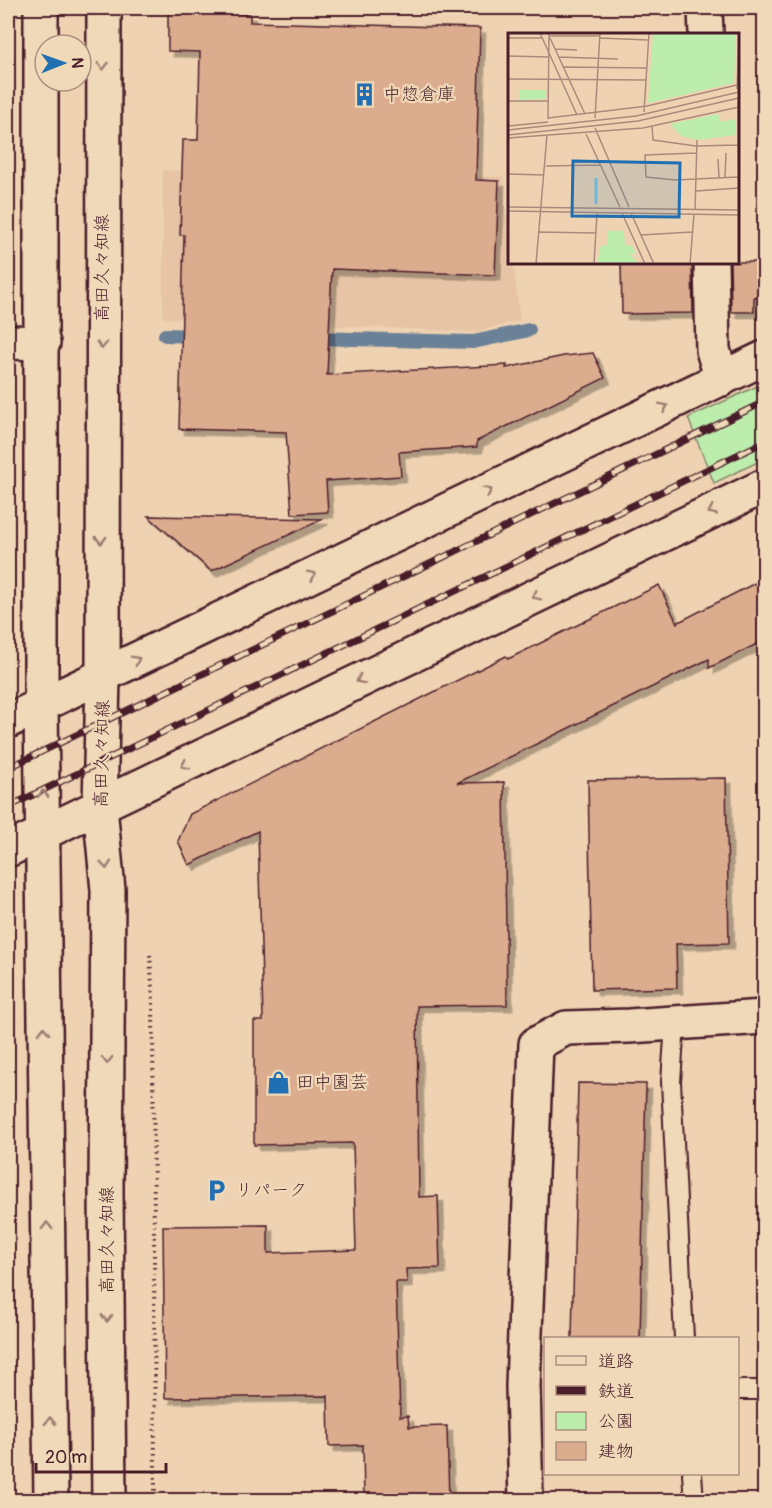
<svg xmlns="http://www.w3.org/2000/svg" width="772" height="1508" viewBox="0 0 772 1508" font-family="Pangolin,'Klee One',sans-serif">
  <defs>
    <filter id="shadow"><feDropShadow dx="5.5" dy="5.5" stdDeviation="0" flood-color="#0004"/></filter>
  </defs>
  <rect width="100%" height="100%" fill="#eed2b1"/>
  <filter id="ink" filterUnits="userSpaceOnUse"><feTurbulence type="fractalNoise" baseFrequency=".0167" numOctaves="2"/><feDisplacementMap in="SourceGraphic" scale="12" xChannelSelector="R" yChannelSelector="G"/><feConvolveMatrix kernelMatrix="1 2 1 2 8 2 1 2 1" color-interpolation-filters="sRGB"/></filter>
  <g filter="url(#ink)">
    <!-- built -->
    <path fill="#e6c4a5" d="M 163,170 L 503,177 L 509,232 L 509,262 L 513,263 L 520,320 L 476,332 L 163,318 Z"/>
    <!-- green -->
    <path fill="#bdedac" stroke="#84866c" stroke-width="1.5" d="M 764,383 L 764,459 L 714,483 L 688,418 Z"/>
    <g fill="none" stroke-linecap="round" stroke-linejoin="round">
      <!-- stream -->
      <path stroke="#6b8198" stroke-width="14" d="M 165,335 L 199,336
        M 311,338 L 473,342 L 529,330"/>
    </g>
    <!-- building -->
    <path fill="#dcac8f" stroke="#4a1f2b" stroke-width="1.5" filter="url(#shadow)" d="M 168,12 L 250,14 L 250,22 L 480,28 L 476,180 L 499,181 L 495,275 L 332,269 L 327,375 L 507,365 L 506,368 L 564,356 L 593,353 L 605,378 L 477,441 L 477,447 L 399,452 L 401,476 L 326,481 L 328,512 L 292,514 L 286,432 L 179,429 L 184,235 L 180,235 L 183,140 L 198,140 L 200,52 L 168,51 Z
      M 621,262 L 692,262 L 693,313 L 622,314 Z
      M 730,262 L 765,262 L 765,296 L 754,297 L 754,312 L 731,312 Z
      M 148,516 L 323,519 L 211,571 Z
      M 765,578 L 765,640 L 709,668 L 709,659 L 457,783 L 504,782 L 507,1005 L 417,1006 L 419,1197 L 438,1196 L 440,1268 L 406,1269 L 407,1282 L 396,1282 L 400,1417 L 408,1416 L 409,1427 L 447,1426 L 449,1500 L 364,1500 L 363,1445 L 329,1446 L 328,1396 L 165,1398 L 163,1226 L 268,1225 L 268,1253 L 356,1250 L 353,1143 L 254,1145 L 254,1021 L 263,1021 L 258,831 L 189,865 L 178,841 L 190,814 L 506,656 L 508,659 L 659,585 L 677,623 Z
      M 726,778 L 729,943 L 676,944 L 677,988 L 592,990 L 588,780 Z
      M 578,1083 L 646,1084 L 640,1338 L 572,1338 Z"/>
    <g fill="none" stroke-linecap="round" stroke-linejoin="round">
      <defs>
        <path id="lane" d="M 675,1023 L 671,1082 L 684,1338
          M 738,1390 L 764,1390
          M 692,1474 L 694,1500"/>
        <path id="street" d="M 705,8 L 706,34
          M 711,262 L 713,350 L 722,379
          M 8,342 L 43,343
          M 8,721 L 764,358
          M 8,850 L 764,486
          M 526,1500 L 523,1386 L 536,1044 L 566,1028 L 629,1026 L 764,1017"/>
        <path id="secondary" d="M 41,8 L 41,705 L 51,1500
          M 104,8 L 103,677 L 100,807 L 108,890 L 106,1191 L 109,1500"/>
      </defs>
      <!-- lane casing -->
      <use href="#lane" stroke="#4a1f2b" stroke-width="22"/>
      <!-- street casing -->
      <use href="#street" stroke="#4a1f2b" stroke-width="38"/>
      <!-- secondary casing -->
      <use href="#secondary" stroke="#4a1f2b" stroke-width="38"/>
      <!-- path -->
      <path stroke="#4a1f2b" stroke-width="4" stroke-dasharray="1.5 4.5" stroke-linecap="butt" d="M 150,955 L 153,1000 L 155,1500"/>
      <!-- lane -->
      <use href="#lane" stroke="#f0d9b8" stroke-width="18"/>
      <!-- street -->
      <use href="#street" stroke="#f0d9b8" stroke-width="33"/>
      <!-- secondary -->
      <use href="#secondary" stroke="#f0d9b8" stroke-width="33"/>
      <defs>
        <path id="rail" d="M 8,768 L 764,402
          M 8,807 L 764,442"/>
      </defs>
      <!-- rail casing -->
      <use href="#rail" stroke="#4a1f2b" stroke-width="7"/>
      <!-- rail -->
      <use href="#rail" stroke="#f0d9b8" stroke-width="4.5" stroke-dasharray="14" stroke-linecap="butt"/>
    </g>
    <!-- one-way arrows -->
    <defs><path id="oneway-chevron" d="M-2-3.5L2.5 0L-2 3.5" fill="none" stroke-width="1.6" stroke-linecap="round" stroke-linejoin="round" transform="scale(1.5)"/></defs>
    <g stroke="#9d7c72">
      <use href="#oneway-chevron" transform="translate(103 66) rotate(90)"/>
      <use href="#oneway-chevron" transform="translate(102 345) rotate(90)"/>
      <use href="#oneway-chevron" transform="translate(664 407) rotate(-26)"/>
      <use href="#oneway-chevron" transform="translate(488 491) rotate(-26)"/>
      <use href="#oneway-chevron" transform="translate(712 511) rotate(154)"/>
      <use href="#oneway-chevron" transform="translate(101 540) rotate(90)"/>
      <use href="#oneway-chevron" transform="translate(312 575) rotate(-26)"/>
      <use href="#oneway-chevron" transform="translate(536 596) rotate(154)"/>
      <use href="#oneway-chevron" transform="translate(136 660) rotate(-27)"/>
      <use href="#oneway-chevron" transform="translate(360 680) rotate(154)"/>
      <use href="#oneway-chevron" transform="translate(185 765) rotate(154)"/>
      <use href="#oneway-chevron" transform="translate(43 794) rotate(-91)"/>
      <use href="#oneway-chevron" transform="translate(106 865) rotate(85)"/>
      <use href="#oneway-chevron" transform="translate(44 1031) rotate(-91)"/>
      <use href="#oneway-chevron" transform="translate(107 1060) rotate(90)"/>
      <use href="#oneway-chevron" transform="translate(47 1226) rotate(-91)"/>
      <use href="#oneway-chevron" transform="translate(107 1318) rotate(90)"/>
      <use href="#oneway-chevron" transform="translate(50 1421) rotate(-91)"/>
    </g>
  </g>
  <!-- icons -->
  <defs>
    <symbol id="building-bare" viewBox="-9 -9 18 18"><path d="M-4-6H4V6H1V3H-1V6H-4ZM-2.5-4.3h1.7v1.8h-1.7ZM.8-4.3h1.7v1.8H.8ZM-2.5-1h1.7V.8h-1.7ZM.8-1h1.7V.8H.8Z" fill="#1f6fb2" stroke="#f0d9b8" stroke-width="2.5" paint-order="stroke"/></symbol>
    <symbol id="shop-bare" viewBox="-9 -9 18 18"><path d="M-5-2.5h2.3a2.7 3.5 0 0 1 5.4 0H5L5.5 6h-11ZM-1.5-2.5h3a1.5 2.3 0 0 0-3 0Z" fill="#1f6fb2" stroke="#f0d9b8" stroke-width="2.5" paint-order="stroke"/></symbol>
    <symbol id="parking-bare" viewBox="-9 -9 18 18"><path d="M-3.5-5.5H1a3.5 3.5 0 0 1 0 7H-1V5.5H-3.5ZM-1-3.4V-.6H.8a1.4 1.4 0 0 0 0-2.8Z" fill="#1f6fb2" stroke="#f0d9b8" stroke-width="2.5" paint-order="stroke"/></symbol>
  </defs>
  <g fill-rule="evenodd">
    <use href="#building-bare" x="348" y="78" width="33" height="33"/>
    <use href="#shop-bare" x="262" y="1066" width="33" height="33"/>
    <use href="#parking-bare" x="200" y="1174" width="33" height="33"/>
  </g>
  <g text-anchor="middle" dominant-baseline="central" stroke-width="4.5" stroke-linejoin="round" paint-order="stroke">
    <!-- poi labels -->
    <g font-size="18" fill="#4a1f2b" stroke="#f0d9b8" text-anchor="start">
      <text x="383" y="94">中惣倉庫</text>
      <text x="296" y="1082">田中園芸</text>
      <text x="235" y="1190">リパーク</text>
    </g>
    <!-- street labels -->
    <g font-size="18" fill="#4a1f2b" stroke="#f0d9b8">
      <text transform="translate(102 268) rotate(-90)">高田久々知線</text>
      <text transform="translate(102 754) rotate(-89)">高田久々知線</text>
      <text transform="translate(107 1240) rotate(-90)">高田久々知線</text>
    </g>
  </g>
  <!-- overview -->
  <g transform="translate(508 33)">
    <rect width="231" height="231" fill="#eed2b1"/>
    <path d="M 145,0 L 228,0 L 226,50 L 140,70 ZM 12,57 L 37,57 L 37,66 L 12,67 ZM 210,81 L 213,89 L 228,86 L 228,102 L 189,107 L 173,103 L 162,91 ZM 99,198 L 116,198 L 117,212 L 124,213 L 128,221 L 122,221 L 131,231 L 89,231 L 93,213 L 99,212 Z" fill="#bdedac"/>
    <path fill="none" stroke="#81c3e1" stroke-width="3" d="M 88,171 L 88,145"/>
    <path fill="none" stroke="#ac8a7b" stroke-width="1.5" d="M 32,0 L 69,82M 41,3 L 92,3M 0,5 L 34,5M 42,5 L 77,81M 92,5 L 140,7M 47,16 L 69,17M 0,23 L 41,24M 51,24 L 110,26M 56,34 L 139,35M 0,46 L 138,47M 229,56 L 231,1M 0,68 L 40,68M 230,68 L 231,195M 136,79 L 141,0M 40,85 L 139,73 L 229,52M 87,85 L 92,0M 40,86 L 41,0M 0,93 L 40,89M 144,93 L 145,107 L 188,113 L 230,112M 87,95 L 121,174M 0,97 L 128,83 L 231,59M 78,101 L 112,174M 0,102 L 130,88 L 231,65M 0,105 L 135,95 L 231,74M 188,120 L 137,122 L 138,144 L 167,147 L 230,144M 210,126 L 211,145M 38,133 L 92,132M 0,141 L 36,142M 217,145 L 218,120M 188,158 L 231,155M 0,174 L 231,177M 187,177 L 189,107M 0,178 L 231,182M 114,180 L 137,231M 123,180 L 146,231M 30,199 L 87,200M 133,202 L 184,199M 28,231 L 39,102M 86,231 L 89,180M 182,231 L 186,181"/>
    <path fill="#1f6fb2" fill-opacity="0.15" stroke="#1f6fb2" stroke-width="3" d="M 65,128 L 172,130 L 171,184 L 64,183 Z"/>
    <rect width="231" height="231" fill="none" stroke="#4a1f2b" stroke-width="3"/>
  </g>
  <!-- margin -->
  <rect width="772" height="1508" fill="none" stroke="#f0d9b8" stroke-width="30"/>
  <rect x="15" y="15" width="742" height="1478" fill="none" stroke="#4a1f2b" stroke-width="2" filter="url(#ink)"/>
  <!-- legend -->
  <rect x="544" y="1337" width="195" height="138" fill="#f0d9b8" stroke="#ae8f80" stroke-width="1.5"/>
  <rect x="556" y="1356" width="30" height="9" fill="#f0d9b8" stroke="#ae8f80" stroke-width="1.5"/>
  <text x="598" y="1367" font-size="18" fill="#4a1f2b">道路</text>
  <rect x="556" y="1386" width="30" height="9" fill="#4a1f2b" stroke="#ae8f80" stroke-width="1.5"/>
  <text x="598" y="1397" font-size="18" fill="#4a1f2b">鉄道</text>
  <rect x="556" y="1412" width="30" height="18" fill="#bdedac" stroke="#ae8f80" stroke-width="1.5"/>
  <text x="598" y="1427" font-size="18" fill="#4a1f2b">公園</text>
  <rect x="556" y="1442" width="30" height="18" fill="#dcac8f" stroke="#ae8f80" stroke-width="1.5"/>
  <text x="598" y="1457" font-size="18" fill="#4a1f2b">建物</text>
  <!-- north arrow -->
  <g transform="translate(63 63) rotate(89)"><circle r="28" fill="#f0d9b8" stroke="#ae8f80" stroke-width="1.5"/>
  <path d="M0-4.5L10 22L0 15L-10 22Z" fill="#1f6fb2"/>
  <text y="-9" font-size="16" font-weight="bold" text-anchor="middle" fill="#4a1f2b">N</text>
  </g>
  <!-- scale -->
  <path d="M36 1463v9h130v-9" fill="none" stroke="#4a1f2b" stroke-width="3"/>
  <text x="45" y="1463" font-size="18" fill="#4a1f2b" stroke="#f0d9b8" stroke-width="4.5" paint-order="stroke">20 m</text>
</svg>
